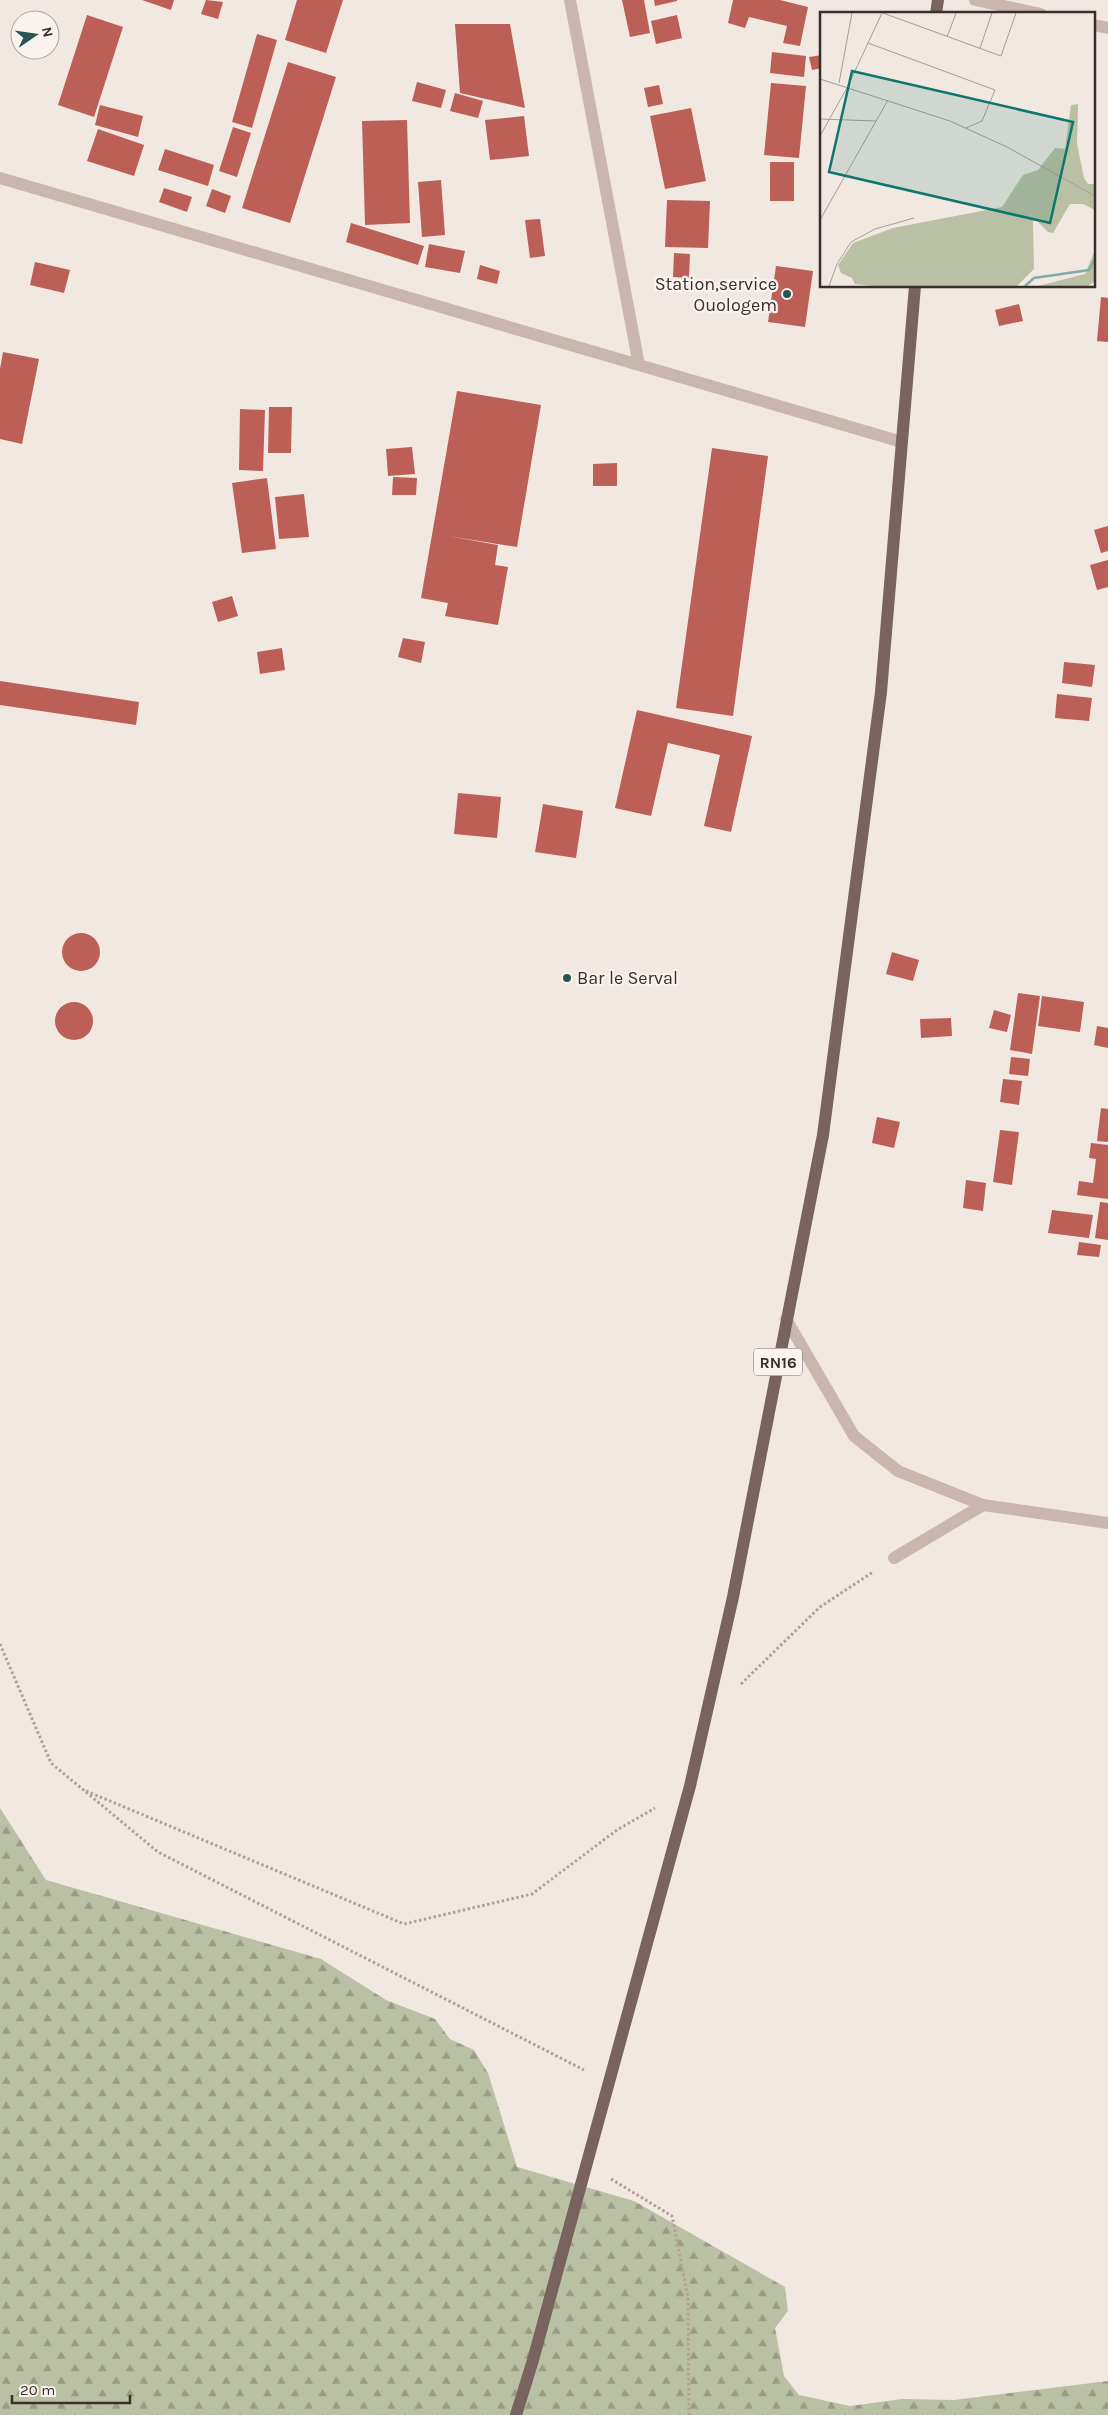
<svg xmlns="http://www.w3.org/2000/svg" width="1108" height="2415" viewBox="0 0 1108 2415" font-family="Karla,sans-serif">
  <defs>
    <pattern id="forest-firs" width="22" height="20" patternUnits="userSpaceOnUse" patternTransform="scale(1.25)"><rect width="22" height="20" fill="#bac0a3"/><path d="M5 1l3.5 6h-7zM16 11l3.5 6h-7z" fill="#989c85"/></pattern>
  </defs>
  <rect width="100%" height="100%" fill="#f2e8e2"/>
  <!-- forest -->
  <path fill="url(#forest-firs)" d="M 0,1808 L 46,1880 L 321,1959 L 386,2000 L 435,2019 L 450,2039 L 474,2050 L 488,2073 L 517,2167 L 634,2201 L 785,2287 L 788,2311 L 775,2328 L 784,2376 L 799,2395 L 850,2406 L 902,2399 L 954,2400 L 1108,2381 L 1108,2415 L 0,2415 Z"/>
  <!-- building -->
  <path fill="#bb5f57" d="M 142,0 L 174,0 L 171,10 Z
    M 206,0 L 223,2 L 218,19 L 201,14 Z
    M 297,0 L 343,0 L 326,53 L 285,40 Z
    M 622,0 L 644,0 L 650,33 L 630,37 Z
    M 654,0 L 677,0 L 677,1 L 655,6 Z
    M 733,0 L 780,0 L 808,7 L 800,46 L 783,43 L 787,26 L 749,17 L 745,28 L 728,23 Z
    M 87,15 L 123,27 L 94,117 L 58,105 Z
    M 677,15 L 682,38 L 656,44 L 651,21 Z
    M 455,24 L 510,24 L 525,108 L 460,93 Z
    M 257,34 L 277,40 L 252,128 L 232,122 Z
    M 772,52 L 806,56 L 804,77 L 770,73 Z
    M 822,55 L 822,68 L 812,70 L 809,57 Z
    M 288,62 L 336,77 L 290,223 L 242,208 Z
    M 417,82 L 446,90 L 441,108 L 412,101 Z
    M 771,83 L 806,86 L 799,158 L 764,155 Z
    M 659,85 L 663,104 L 648,107 L 644,88 Z
    M 455,93 L 483,101 L 478,118 L 450,111 Z
    M 100,105 L 143,116 L 138,137 L 95,125 Z
    M 691,108 L 706,181 L 665,189 L 650,116 Z
    M 524,116 L 529,156 L 490,160 L 485,120 Z
    M 407,120 L 410,223 L 365,225 L 362,121 Z
    M 233,127 L 251,133 L 237,177 L 219,171 Z
    M 98,129 L 144,145 L 134,176 L 87,161 Z
    M 165,149 L 214,165 L 208,186 L 158,170 Z
    M 770,162 L 794,162 L 794,201 L 770,201 Z
    M 441,180 L 445,235 L 422,237 L 418,182 Z
    M 164,188 L 192,197 L 187,212 L 159,202 Z
    M 212,189 L 231,196 L 225,213 L 206,206 Z
    M 667,200 L 710,201 L 708,248 L 665,247 Z
    M 540,219 L 545,256 L 530,258 L 525,220 Z
    M 351,223 L 424,246 L 418,265 L 346,242 Z
    M 429,244 L 465,251 L 460,273 L 425,267 Z
    M 674,253 L 690,254 L 689,278 L 673,277 Z
    M 35,262 L 70,270 L 64,293 L 30,285 Z
    M 480,265 L 500,271 L 497,284 L 477,279 Z
    M 776,266 L 813,271 L 805,327 L 768,322 Z
    M 1101,297 L 1108,298 L 1108,342 L 1097,341 Z
    M 1019,304 L 1023,321 L 999,326 L 995,310 Z
    M 3,352 L 39,359 L 22,444 L 0,439 L 0,369 Z
    M 457,391 L 541,405 L 517,547 L 448,536 L 498,545 L 495,565 L 508,567 L 498,625 L 445,616 L 448,603 L 421,598 Z
    M 269,407 L 292,407 L 291,453 L 268,453 Z
    M 240,409 L 265,410 L 263,471 L 239,470 Z
    M 412,447 L 415,474 L 388,476 L 386,449 Z
    M 712,448 L 768,456 L 733,716 L 676,708 Z
    M 617,463 L 617,486 L 593,486 L 593,464 Z
    M 393,477 L 417,478 L 416,495 L 392,495 Z
    M 267,478 L 276,549 L 242,553 L 232,483 Z
    M 304,494 L 309,537 L 279,539 L 275,497 Z
    M 1108,526 L 1108,551 L 1101,553 L 1094,530 Z
    M 1108,560 L 1108,587 L 1097,590 L 1090,565 Z
    M 232,596 L 238,616 L 218,622 L 212,602 Z
    M 403,638 L 425,642 L 421,663 L 398,657 Z
    M 282,648 L 285,670 L 260,674 L 257,652 Z
    M 1064,662 L 1095,665 L 1092,687 L 1062,683 Z
    M 0,681 L 139,702 L 136,725 L 0,705 Z
    M 1057,694 L 1092,698 L 1089,721 L 1055,718 Z
    M 637,710 L 752,736 L 731,832 L 704,826 L 720,755 L 668,743 L 651,816 L 615,808 Z
    M 458,793 L 501,797 L 497,838 L 454,834 Z
    M 543,804 L 583,811 L 576,858 L 535,852 Z
    M62 952a19 19 0 1 1 38 0a19 19 0 1 1-38 0Z
    M 892,952 L 919,960 L 913,981 L 886,974 Z
    M 1018,993 L 1040,996 L 1032,1054 L 1010,1050 Z
    M 1042,996 L 1084,1002 L 1080,1032 L 1038,1026 Z
    M55 1021a19 19 0 1 1 38 0a19 19 0 1 1-38 0Z
    M 994,1010 L 1011,1015 L 1007,1032 L 989,1028 Z
    M 951,1018 L 952,1036 L 921,1038 L 920,1019 Z
    M 1097,1026 L 1108,1028 L 1108,1048 L 1094,1045 Z
    M 1011,1057 L 1030,1059 L 1028,1076 L 1009,1074 Z
    M 1003,1079 L 1022,1081 L 1019,1105 L 1000,1102 Z
    M 1101,1108 L 1108,1109 L 1108,1142 L 1097,1141 Z
    M 877,1117 L 900,1122 L 894,1148 L 872,1143 Z
    M 1000,1130 L 1019,1132 L 1012,1185 L 993,1182 Z
    M 1091,1143 L 1108,1145 L 1108,1199 L 1077,1195 L 1079,1181 L 1093,1183 L 1096,1159 L 1089,1158 Z
    M 966,1180 L 986,1183 L 983,1211 L 963,1208 Z
    M 1100,1202 L 1108,1203 L 1108,1240 L 1095,1238 Z
    M 1052,1210 L 1093,1215 L 1089,1238 L 1048,1233 Z
    M 1079,1242 L 1101,1245 L 1099,1257 L 1077,1255 Z"/>
  <g fill="none" stroke-linecap="round" stroke-linejoin="round">
    <!-- path -->
    <path stroke="#b5a099" stroke-width="3" stroke-dasharray="2.5 2.5" stroke-linecap="butt" d="M 0,1644 L 51,1763 L 158,1852 L 584,2070
      M 741,1684 L 820,1607 L 873,1572
      M 86,1791 L 404,1924 L 532,1894 L 617,1830 L 655,1808
      M 611,2179 L 672,2216 L 688,2297 L 689,2415"/>
    <!-- minor -->
    <path stroke="#c9b6ae" stroke-width="12" d="M 570,0 L 639,365
      M 975,0 L 1041,14
      M 1094,25 L 1108,28
      M 0,178 L 902,442
      M 786,1319 L 854,1436 L 898,1471 L 983,1505 L 1108,1523
      M 894,1558 L 983,1505"/>
    <!-- major -->
    <path stroke="#79635f" stroke-width="12" d="M 936,14 L 938,0
      M 516,2415 L 533,2360 L 690,1786 L 733,1597 L 823,1135 L 881,692 L 915,286"/>
  </g>
  <!-- markers -->
  <g fill="#255652" stroke="#f9f2ee" stroke-width="2">
    <circle cx="787" cy="294" r="5"/>
    <circle cx="567" cy="978" r="5"/>
  </g>
  <g text-anchor="middle" dominant-baseline="central" stroke-width="4.5" stroke-linejoin="round" paint-order="stroke">
    <!-- shield labels -->
    <rect fill="#f9f2ee" stroke="#726966" stroke-width="1" x="754" y="1348.5" width="48" height="27" rx="4"/>
    <g font-size="16" font-weight="bold" fill="#382e2c">
      <text x="778" y="1362">RN16</text>
    </g>
    <!-- poi labels -->
    <g font-size="18" fill="#382e2c" stroke="#f9f2ee" text-anchor="end">
      <text x="777" y="284">Station,service<tspan x="777" dy="21">Ouologem</tspan></text>
      <text x="577" y="978" text-anchor="start">Bar le Serval</text>
    </g>
  </g>
  <!-- overview -->
  <g transform="translate(820 12)">
    <rect width="275" height="275" fill="#f2e8e2"/>
    <path d="M 258,92 L 257,132 L 264,166 L 268,172 L 275,172 L 275,198 L 263,192 L 250,192 L 233,221 L 228,220 L 216,208 L 213,209 L 214,257 L 197,274 L 53,274 L 35,272 L 32,266 L 21,261 L 18,253 L 33,231 L 73,216 L 182,195 L 203,163 L 218,158 L 235,136 L 245,137 L 251,93 ZM 275,238 L 275,269 L 268,274 L 218,274 L 265,262 Z" fill="#bac0a3"/>
    <path fill="none" stroke="#83aca7" stroke-width="2.5" d="M 205,274 L 214,266 L 269,258 L 275,247"/>
    <path fill="none" stroke="#a89e99" stroke-width="1" d="M 63,1 L 181,44 L 196,1M 127,25 L 136,1M 48,31 L 175,78 L 162,109 L 146,116M 160,36 L 172,1M 0,67 L 130,109 L 187,135 L 275,184M 19,71 L 32,1M 0,107 L 56,109M 0,124 L 28,74 L 62,1M 0,208 L 68,88M 9,274 L 17,252 L 31,230 L 55,217 L 94,206"/>
    <path fill="#0f766e" fill-opacity="0.15" stroke="#0f766e" stroke-width="2.5" d="M 32,59 L 253,110 L 230,211 L 9,160 Z"/>
    <rect width="275" height="275" fill="none" stroke="#382e2c" stroke-width="2.5"/>
  </g>
  <!-- north arrow -->
  <g transform="translate(35 35) rotate(77)"><circle r="24" fill="#f9f2ee" stroke="#aca4a0"/>
  <path d="M0-4L9 19L0 12L-9 19Z" fill="#255652"/>
  <text y="-8" font-size="14" font-weight="bold" text-anchor="middle" fill="#382e2c">N</text>
  </g>
  <!-- scale -->
  <path d="M12 2395v8h118v-8" fill="none" stroke="#382e2c" stroke-width="2.5"/>
  <text x="20" y="2395" font-size="15" fill="#382e2c" stroke="#f9f2ee" stroke-width="4" paint-order="stroke">20 m</text>
</svg>
